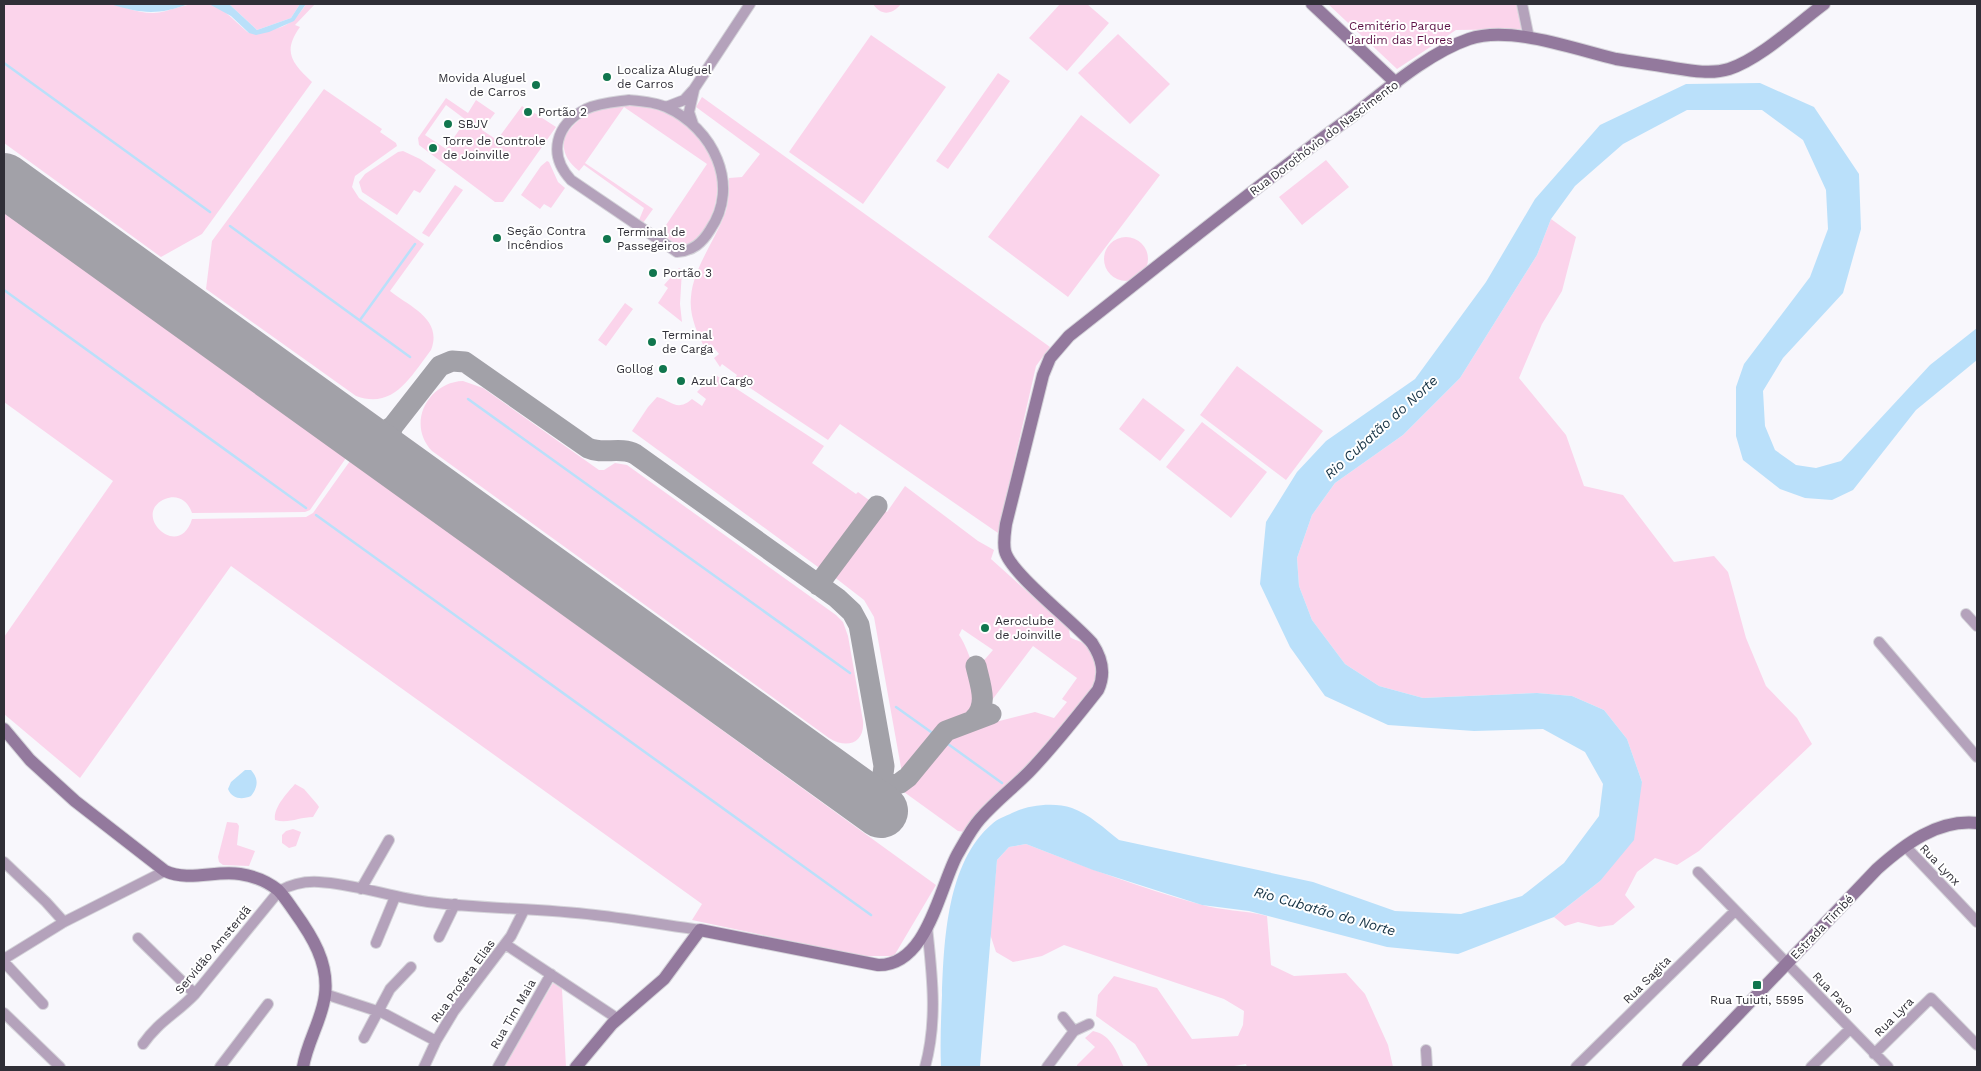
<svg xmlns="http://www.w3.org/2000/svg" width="1981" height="1071" viewBox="0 0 1981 1071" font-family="'Work Sans',sans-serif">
  <rect width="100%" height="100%" fill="#f8f7fc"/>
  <!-- green -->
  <path fill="#fbd4eb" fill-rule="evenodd" d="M 4,4 C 38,4 74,1 108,4 C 123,5 135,13 153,13 C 172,12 189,0 209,4 C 224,7 237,24 249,33 C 277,29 290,30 306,4 L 315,4 L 295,25 L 300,27 C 282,52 292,63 312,82 L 202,234 L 161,257 L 4,143 Z
    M 229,4 L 300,4 L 291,18 L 257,30 Z
    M 873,4 L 901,4 C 892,15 881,16 873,4 Z
    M 1060,4 L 1087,4 L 1109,23 L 1067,71 L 1029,38 Z
    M 1328,4 L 1516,4 L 1522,29 L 1456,30 L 1397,69 Z
    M 1118,34 L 1170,84 L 1130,124 L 1078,73 Z
    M 871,35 L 946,87 L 863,204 L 789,152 Z
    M 998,73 L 1010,81 L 948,169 L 936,161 Z
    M 324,89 L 382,129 L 380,132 L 396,143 L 397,146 L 355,176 L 352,187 L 359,198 L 424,244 L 390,291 C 410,307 443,319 431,350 C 411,376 394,410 356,396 L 206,289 L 212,241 Z
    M 702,97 L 1050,347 L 1036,366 L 998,533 L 840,424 L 828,440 L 735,378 L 737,375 L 722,364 L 720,367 L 714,358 L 719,354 L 711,344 L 705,348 C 697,333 689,315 691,297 C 693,269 714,242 724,216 C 729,205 729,190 729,178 L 742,177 L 760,154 L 696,107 Z
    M 446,98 L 468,113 L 476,100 L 495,113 L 482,130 L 497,140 L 522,106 L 526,109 L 524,113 L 529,117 L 533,112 L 556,127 L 503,202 L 495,202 L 419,145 L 418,138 ZM 446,105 L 466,120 L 446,149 L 425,135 Z
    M 630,105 C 656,106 689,119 704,141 C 726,175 721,224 686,246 L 677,245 L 660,234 L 707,164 L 624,107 L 585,163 L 653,209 L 643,223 L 639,220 L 644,208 L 584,165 L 579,171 C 568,162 562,153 564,138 C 581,110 601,108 630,105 Z
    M 1081,115 L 1160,175 L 1068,297 L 988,237 Z
    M 403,151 L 420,159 L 436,170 L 420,193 L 414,190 L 397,215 L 362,192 L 359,182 L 365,174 L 398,152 Z
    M 1326,160 L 1349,187 L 1302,225 L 1279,197 Z
    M 547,161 L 549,162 L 558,182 L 565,188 L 551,208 L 544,204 L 540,209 L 521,195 L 541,166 Z
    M 455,185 L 463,190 L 429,237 L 422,233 Z
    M 4,212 L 346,458 L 310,510 L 305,512 L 192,513 C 188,501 178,494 165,499 C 130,514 179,562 192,519 L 306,517 L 313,513 L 350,461 L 936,885 L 894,956 L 863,956 L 692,920 L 702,904 L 231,566 L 80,778 L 4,714 L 4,637 L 113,481 L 4,402 Z
    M 1551,219 L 1576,237 L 1562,291 L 1542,324 L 1519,378 L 1566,435 L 1584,486 L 1623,495 L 1674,562 L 1714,556 L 1728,572 L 1746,638 L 1766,686 L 1797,718 L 1812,744 L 1699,851 L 1677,865 L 1655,858 L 1637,872 L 1625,895 L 1635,907 L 1613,925 L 1599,927 L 1578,922 L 1565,926 L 1554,917 L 1600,881 L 1642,782 L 1627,739 L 1604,710 L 1572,696 L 1537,693 L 1423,698 L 1379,686 L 1345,664 L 1312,620 L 1299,586 L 1297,558 L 1312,515 L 1335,483 L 1403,435 L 1460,378 L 1537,255 Z
    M1104 259a22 22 0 1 1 44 0a22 22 0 1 1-44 0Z
    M 679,268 L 682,270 L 680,304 L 682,322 L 658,303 L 668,288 L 664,285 Z
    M 625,303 L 633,309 L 606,346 L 598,340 Z
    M 1237,366 L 1323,431 L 1286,480 L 1200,415 Z
    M 714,374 L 824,446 L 812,463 L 856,494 L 858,492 L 873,503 L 824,568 L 818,567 L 632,431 L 648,407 L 657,397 C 672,401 677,412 692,399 L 702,406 L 706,399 L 697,392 Z
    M 463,381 L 483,388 L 599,470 L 604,470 L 615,463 L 627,465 L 836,615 L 843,622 L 848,636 L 863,721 C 865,744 846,749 829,738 L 432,451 C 406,424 428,382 463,381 Z
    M 1143,398 L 1185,430 L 1160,461 L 1119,429 Z
    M 1202,422 L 1267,472 L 1231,518 L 1166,467 Z
    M 905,486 L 978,541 L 994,550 L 991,559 L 1069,629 L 1070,637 C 1074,640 1077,640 1081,642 C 1097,650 1100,674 1092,688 L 1035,759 L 965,832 L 958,831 L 904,792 L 946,741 L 956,732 L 1035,712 L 1054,718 L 1067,702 L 1062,699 L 1077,678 L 1033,646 L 989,704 L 979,666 L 993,650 L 962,629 L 959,635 C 969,648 988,703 971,714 C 960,722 948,721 937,732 C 927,743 913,767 902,773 L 874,617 L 864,600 L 833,576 L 881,508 L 887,512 Z
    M 295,784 L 304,789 L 317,804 L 319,807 L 313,817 C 300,817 288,824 275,820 C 273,808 287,793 295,784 Z
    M 227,822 L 237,823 L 239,826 L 237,845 L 255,851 L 249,866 L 223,865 L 219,862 L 218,857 Z
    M 293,829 L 301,832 L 296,846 L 289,848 L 282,843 L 282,835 L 286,831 Z
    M 1026,844 C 1083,866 1140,888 1199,904 C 1221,911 1245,910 1267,916 L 1271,965 L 1294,976 L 1346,973 L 1365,994 L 1388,1045 L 1393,1067 L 1247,1067 L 1246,1064 L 1228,1067 L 1144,1067 L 1148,1065 L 1135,1044 L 1096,1016 L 1098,995 L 1114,976 L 1157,988 L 1192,1039 L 1238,1036 L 1243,1025 L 1244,1011 L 1224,999 L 1064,945 L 1042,956 L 1013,962 L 996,952 L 990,934 L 997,860 L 1009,847 Z
    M 553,983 L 562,989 L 566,1067 L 504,1067 Z
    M 1093,1031 C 1112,1035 1116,1052 1124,1067 L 1077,1067 L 1077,1065 L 1095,1047 L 1085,1038 Z"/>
  <!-- water -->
  <path fill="#bae0fa" d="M 110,4 L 188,4 C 158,16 139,13 110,4 Z
    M 209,4 L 229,4 L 257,30 L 291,18 L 300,4 L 306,4 L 294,21 L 269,32 L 256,35 L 249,33 L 231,16 Z
    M 1760,83 L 1814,107 L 1859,174 L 1861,229 L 1843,293 L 1783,358 L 1763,391 L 1765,426 L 1775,450 L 1796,465 L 1816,468 L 1841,461 L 1930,365 L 1977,328 L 1977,360 L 1916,410 L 1853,490 L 1832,500 L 1805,498 L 1780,489 L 1743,460 L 1736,436 L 1736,387 L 1744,364 L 1810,277 L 1828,229 L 1826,190 L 1803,140 L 1762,110 L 1687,110 L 1623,144 L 1575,186 L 1551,219 L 1537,255 L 1460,378 L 1403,435 L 1335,483 L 1312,515 L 1297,558 L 1299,586 L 1312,620 L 1345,664 L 1379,686 L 1423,698 L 1537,693 L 1572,696 L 1604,710 L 1627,739 L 1642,782 L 1634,840 L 1600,881 L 1554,917 L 1458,954 L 1387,947 L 1249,911 L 1202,905 L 1093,870 L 1026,844 L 1009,847 L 997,860 L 980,1067 L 941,1067 C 940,1043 941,1019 942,995 C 944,940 947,862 992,824 C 997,819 1006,816 1012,813 C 1028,805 1054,802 1072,808 C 1089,814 1105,829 1119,840 L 1313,882 L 1395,911 L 1461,914 L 1522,896 L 1564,863 L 1599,816 L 1603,784 L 1585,752 L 1543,729 L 1474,731 L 1388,725 L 1325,696 L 1290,647 L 1260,584 L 1266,522 L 1297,472 L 1326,441 L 1415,379 L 1486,282 L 1535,199 L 1600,125 L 1686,84 Z
    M 245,770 L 251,770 C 259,779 258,787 251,796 C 242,800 232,799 228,789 L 231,782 Z"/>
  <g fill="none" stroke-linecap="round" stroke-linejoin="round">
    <!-- stream -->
    <path stroke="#bae0fa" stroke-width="2.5" d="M 4,63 L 210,212
      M 230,226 L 410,357
      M 4,290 L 306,508
      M 360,320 L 415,244
      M 468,399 L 850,673
      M 316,515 L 871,915
      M 896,707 L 931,732
      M 948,744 L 1002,783"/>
    <!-- taxiway -->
    <path stroke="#a2a1a8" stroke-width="21" d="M 393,426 C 387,439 388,449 395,461
      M 359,436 C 373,438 381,434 393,426 L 440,366 L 452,361 L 465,362 L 588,448 C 603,455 620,446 635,454 L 837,598 L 852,612 L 859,625 L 884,766 C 882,789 873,798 850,789
      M 818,585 L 877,506
      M 974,719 C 989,705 980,684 976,666
      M 869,793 L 900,783 L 908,777 L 946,731 L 991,714"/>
    <!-- runway -->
    <path stroke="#a2a1a8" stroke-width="54" d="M 4,180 L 881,811"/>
    <defs>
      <path id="street" d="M 1522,4 L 1529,38
        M 629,100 C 641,101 655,102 666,107 C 713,128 741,185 710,230 C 702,243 693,251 677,252 L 571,180 C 547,154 556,124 586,109 C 599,103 615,102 629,100 Z
        M 666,107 L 684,100 L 694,89 L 750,4
        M 693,124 L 689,112 L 694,90
        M 1966,614 L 1977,626
        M 1879,642 L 1977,757
        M 1905,846 L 1977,922
        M 4,862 L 46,902 L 64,922
        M 1698,872 L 1888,1067
        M 361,889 L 389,840
        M 439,937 L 455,904
        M 138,938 L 195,994
        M 376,943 L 395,897
        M 505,944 L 618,1019
        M 4,959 L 64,922 L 165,871
        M 4,962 L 43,1004
        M 325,994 L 383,1013 L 436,1041
        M 4,1013 L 60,1067
        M 1063,1017 L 1074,1031
        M 364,1038 L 390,989 L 411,967
        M 143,1044 C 158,1022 177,1013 195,994 L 279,891 C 292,884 304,881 319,882 C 355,884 391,897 428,902 C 483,909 539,908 595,915 C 630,919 665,925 700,930
        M 1426,1050 L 1427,1067
        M 1874,1054 L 1931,998 L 1977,1045
        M 220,1067 L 268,1004
        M 424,1067 L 436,1041 L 454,1011 L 511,936 L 524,910
        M 498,1067 L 551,974
        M 925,1067 C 938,1020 932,974 927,927
        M 1047,1067 L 1074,1031 L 1089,1024
        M 1576,1067 L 1735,911
        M 1811,1067 L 1850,1029"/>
      <path id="secondary" d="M 1312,4 L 1396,83
        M 4,729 L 30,760 L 75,801 L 165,871 C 189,882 215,870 240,874 C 253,876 268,882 278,890 C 284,896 289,904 294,911 C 312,936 329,963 325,995 C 322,1020 307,1042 303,1067
        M 576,1067 L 612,1024 L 664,979 L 700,930 L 878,965 C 927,966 939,889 957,855 C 964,843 971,829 980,819 C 995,802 1013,788 1029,772 C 1054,746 1076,718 1098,690 C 1106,673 1102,658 1092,643 C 1074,622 1010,573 1005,551 C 1003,542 1005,532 1006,524 L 1043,375 L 1050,358 L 1069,336 C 1162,263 1255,187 1351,117 C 1385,91 1428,53 1469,39 C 1510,25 1574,49 1616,59 C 1633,62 1651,64 1668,67 C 1687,70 1710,75 1729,69 C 1760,59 1797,24 1824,4
        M 1688,1067 L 1877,869 C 1905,844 1938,819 1977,823"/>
    </defs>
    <!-- street casing -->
    <use href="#street" stroke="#d4d3d9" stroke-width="12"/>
    <!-- secondary casing -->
    <use href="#secondary" stroke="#d4d3d9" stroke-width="14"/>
    <!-- street -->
    <use href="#street" stroke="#b4a2bb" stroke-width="10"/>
    <!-- secondary -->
    <use href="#secondary" stroke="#93799d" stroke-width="12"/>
  </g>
  <!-- markers -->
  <g fill="#11764e" stroke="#fff" stroke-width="2">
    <circle cx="607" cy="77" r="5"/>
    <circle cx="536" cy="85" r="5"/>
    <circle cx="528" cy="112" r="5"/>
    <circle cx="448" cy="124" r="5"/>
    <circle cx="433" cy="148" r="5"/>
    <circle cx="497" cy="238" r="5"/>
    <circle cx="607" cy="239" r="5"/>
    <circle cx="653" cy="273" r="5"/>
    <circle cx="652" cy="342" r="5"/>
    <circle cx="663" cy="369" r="5"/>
    <circle cx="681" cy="381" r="5"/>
    <circle cx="985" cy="628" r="5"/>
    <rect x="1752" y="980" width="10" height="10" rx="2.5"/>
  </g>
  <g text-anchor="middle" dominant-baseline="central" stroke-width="4" stroke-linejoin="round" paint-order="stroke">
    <!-- park labels -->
    <g font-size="12" fill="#5b1145" stroke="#fff">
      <text x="1400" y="26">Cemitério Parque<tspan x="1400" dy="14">Jardim das Flores</tspan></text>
    </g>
    <!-- poi labels -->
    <g font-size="12" fill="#302f37" stroke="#fff" text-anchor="start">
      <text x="617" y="70">Localiza Aluguel<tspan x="617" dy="14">de Carros</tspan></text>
      <text x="526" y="78" text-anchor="end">Movida Aluguel<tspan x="526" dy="14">de Carros</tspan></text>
      <text x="538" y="112">Portão 2</text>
      <text x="458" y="124">SBJV</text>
      <text x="443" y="141">Torre de Controle<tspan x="443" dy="14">de Joinville</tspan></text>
      <text x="507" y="231">Seção Contra<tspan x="507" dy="14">Incêndios</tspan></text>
      <text x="617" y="232">Terminal de<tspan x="617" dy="14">Passegeiros</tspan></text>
      <text x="663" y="273">Portão 3</text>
      <text x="662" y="335">Terminal<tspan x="662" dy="14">de Carga</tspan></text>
      <text x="653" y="369" text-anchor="end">Gollog</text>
      <text x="691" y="381">Azul Cargo</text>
      <text x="995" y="621">Aeroclube<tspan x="995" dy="14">de Joinville</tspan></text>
      <text x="1757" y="1000" text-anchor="middle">Rua Tuiuti, 5595</text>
    </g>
    <!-- street labels -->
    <g font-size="12" fill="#302f37" stroke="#fff">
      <text transform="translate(1324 138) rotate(-37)">Rua Dorothóvio do Nascimento</text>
      <text transform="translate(1940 865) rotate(46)">Rua Lynx</text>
      <text transform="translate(1822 927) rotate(-46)">Estrada Timbé</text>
      <text transform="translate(213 950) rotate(-50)">Servidão Amsterdã</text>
      <text transform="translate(1647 980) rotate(-45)">Rua Sagita</text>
      <text transform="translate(463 981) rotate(-54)">Rua Profeta Elias</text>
      <text transform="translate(1833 993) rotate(46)">Rua Pavo</text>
      <text transform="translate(513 1014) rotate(-60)">Rua Tim Maia</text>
      <text transform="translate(1894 1017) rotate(-45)">Rua Lyra</text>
    </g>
    <!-- water labels -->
    <g font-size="14" font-style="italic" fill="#153244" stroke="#fff">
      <text transform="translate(1381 427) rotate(-42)">Rio Cubatão do Norte</text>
      <text transform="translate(1325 911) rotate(16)">Rio Cubatão do Norte</text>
    </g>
  </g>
  <!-- border -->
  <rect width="1981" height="1071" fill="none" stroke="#302f37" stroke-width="10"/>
</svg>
